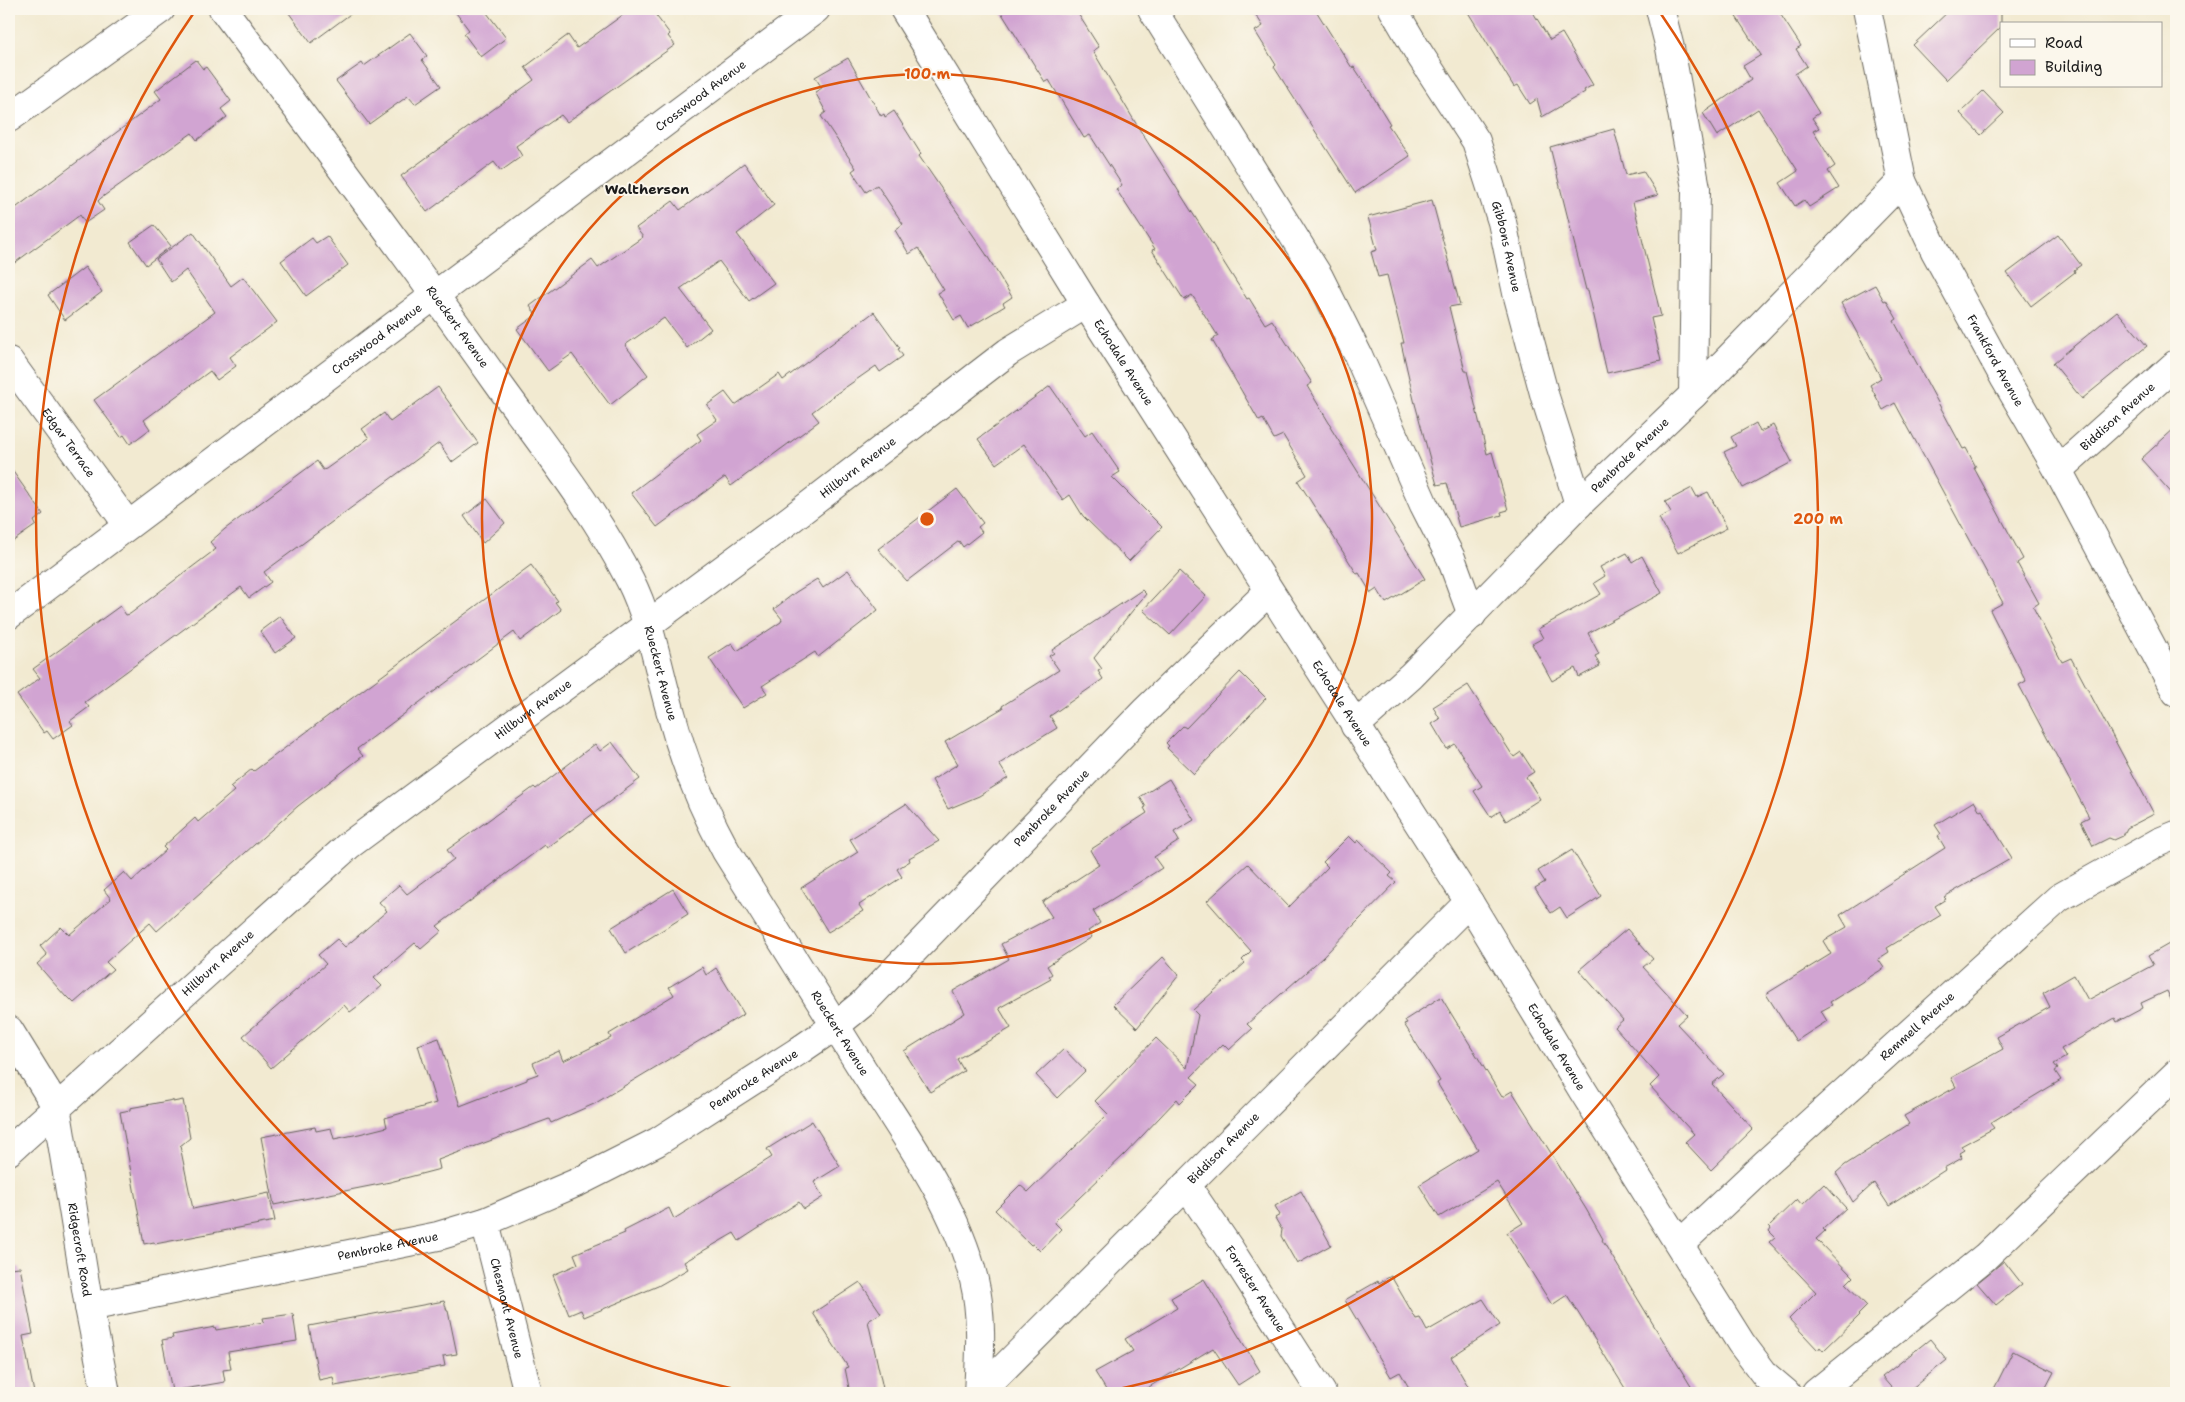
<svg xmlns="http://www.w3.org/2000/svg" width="2185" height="1402" viewBox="0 0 2185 1402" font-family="'Shantell Sans',sans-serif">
  <rect width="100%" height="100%" fill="#fbf7ec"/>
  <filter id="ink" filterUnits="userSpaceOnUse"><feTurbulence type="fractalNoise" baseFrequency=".02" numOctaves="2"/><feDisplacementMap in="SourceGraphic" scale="10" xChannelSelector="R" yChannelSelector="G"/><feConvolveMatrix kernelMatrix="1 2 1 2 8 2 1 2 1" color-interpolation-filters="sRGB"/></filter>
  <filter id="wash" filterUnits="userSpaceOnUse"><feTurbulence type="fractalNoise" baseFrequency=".0096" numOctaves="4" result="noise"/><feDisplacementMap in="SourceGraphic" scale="20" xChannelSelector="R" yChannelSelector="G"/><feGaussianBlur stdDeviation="1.12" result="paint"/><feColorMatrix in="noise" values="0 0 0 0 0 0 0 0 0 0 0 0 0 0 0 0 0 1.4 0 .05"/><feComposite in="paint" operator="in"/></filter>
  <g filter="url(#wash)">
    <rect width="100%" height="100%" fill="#f2ead1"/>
    <g id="blocks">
      <!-- building -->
      <path fill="#d1a4d2" d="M 286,9 L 357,9 L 311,43 Z
        M 453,9 L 484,9 L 506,38 L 481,57 L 464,34 L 469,30 Z
        M 631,9 L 651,9 L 670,34 L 668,36 L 675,45 L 567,122 L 561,115 L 516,146 L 522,156 L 501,171 L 494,162 L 427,212 L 401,176 L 534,80 L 525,67 L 568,35 L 577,48 Z
        M 999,9 L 1075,9 L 1099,47 L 1093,51 L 1138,127 L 1247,299 L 1249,298 L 1265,324 L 1272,320 L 1312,383 L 1307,386 L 1331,426 L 1330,427 L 1425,579 L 1386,603 L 1377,589 L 1371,593 L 1359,573 L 1357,574 L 1298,481 L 1307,475 L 1283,435 L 1274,439 L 1263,419 L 1259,421 L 1212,340 L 1218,336 L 1192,295 L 1184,300 L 1152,250 L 1155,249 L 1116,189 L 1122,185 L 1090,135 L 1084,138 L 1049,80 L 1045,82 Z
        M 1252,9 L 1315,9 L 1352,68 L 1354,67 L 1366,85 L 1390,124 L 1388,125 L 1410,156 L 1355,193 L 1274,67 L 1276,65 L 1255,31 L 1263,26 Z
        M 1466,9 L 1531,9 L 1550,40 L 1562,33 L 1593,85 L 1584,90 L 1585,92 L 1542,117 L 1537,99 L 1530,104 L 1518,85 L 1514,87 Z
        M 1731,9 L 1777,9 L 1801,46 L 1796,49 L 1807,66 L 1795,74 L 1819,113 L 1812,118 L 1819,128 L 1813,131 L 1835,166 L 1828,171 L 1839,188 L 1809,207 L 1804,200 L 1795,206 L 1780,183 L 1798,171 L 1758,109 L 1717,136 L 1703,113 L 1751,80 L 1743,66 L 1761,55 Z
        M 1951,9 L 2001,9 L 2001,27 L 1946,80 L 1913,45 Z
        M 410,33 L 427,56 L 422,60 L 441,86 L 415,104 L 408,96 L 369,124 L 336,81 L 362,63 L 364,66 Z
        M 848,58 L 881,116 L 884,114 L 885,117 L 894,111 L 921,154 L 919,156 L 986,254 L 1012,297 L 1003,303 L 1005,306 L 968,328 L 961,316 L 954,320 L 938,293 L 944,290 L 918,248 L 909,254 L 895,230 L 903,224 L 877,185 L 866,192 L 852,171 L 856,168 L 821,116 L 826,112 L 815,92 L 822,88 L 815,77 Z
        M 196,60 L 203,69 L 206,67 L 231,101 L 221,109 L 227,117 L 197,140 L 192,133 L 101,198 L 98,201 L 104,210 L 85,223 L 80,215 L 9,267 L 9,213 L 161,99 L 155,91 Z
        M 1983,91 L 2004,113 L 1981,135 L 1960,113 Z
        M 1614,129 L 1626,175 L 1643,171 L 1658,195 L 1633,202 L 1661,316 L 1651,318 L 1661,361 L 1607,373 L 1588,290 L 1586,290 L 1550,147 Z
        M 744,163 L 774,205 L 737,234 L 774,283 L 749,301 L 719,261 L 680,289 L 711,329 L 687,348 L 664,318 L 625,345 L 648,375 L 610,405 L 572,354 L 548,371 L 517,329 L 536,315 L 530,306 L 592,260 L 598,268 L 643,237 L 636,228 L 673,201 L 680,210 Z
        M 1432,200 L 1460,305 L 1449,307 L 1465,371 L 1467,371 L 1487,454 L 1492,452 L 1508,510 L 1501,512 L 1502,515 L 1459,527 L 1447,483 L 1437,485 L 1414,400 L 1401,343 L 1404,343 L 1387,275 L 1378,277 L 1371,252 L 1377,250 L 1368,217 Z
        M 154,225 L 171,246 L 146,265 L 130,242 Z
        M 193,232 L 231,286 L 243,277 L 277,322 L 230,357 L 236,366 L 217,380 L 210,371 L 144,420 L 150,429 L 130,444 L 124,435 L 121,437 L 94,400 L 215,312 L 186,270 L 171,282 L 156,259 Z
        M 2058,235 L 2081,265 L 2074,270 L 2075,272 L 2031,306 L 2007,273 Z
        M 327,236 L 348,265 L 306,296 L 281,261 L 312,238 L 316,243 Z
        M 85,267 L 102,292 L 65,320 L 48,295 Z
        M 1875,285 L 1884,301 L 1886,300 L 1897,319 L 1894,321 L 1963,449 L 1966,448 L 1976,467 L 1974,468 L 2023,559 L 2017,563 L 2039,603 L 2033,607 L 2062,662 L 2071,658 L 2154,814 L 2127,828 L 2123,836 L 2114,840 L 2109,838 L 2093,846 L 2081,821 L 2089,817 L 2019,685 L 2026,681 L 1990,610 L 2003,603 L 1895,403 L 1883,410 L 1870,385 L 1881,378 L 1841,303 Z
        M 2117,311 L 2147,346 L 2082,399 L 2053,363 Z
        M 874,312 L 900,348 L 898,349 L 903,356 L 880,372 L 876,366 L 833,396 L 812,412 L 819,421 L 731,486 L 725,477 L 657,527 L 631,493 L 701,440 L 697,434 L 717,420 L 707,405 L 725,392 L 735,405 L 779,374 L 783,380 Z
        M 1050,386 L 1085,436 L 1092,431 L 1120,472 L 1112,477 L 1162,527 L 1129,561 L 1083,516 L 1070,495 L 1063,500 L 1024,444 L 996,464 L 978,439 Z
        M 438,387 L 478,443 L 452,462 L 439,443 L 264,572 L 271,582 L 249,598 L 241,587 L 85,702 L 89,707 L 70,721 L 73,725 L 53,739 L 47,731 L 44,733 L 17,695 L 40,678 L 33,669 L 120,606 L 126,615 L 130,614 L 216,549 L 210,542 L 225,529 L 317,461 L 323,470 L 326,469 L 369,438 L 362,429 L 384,413 L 390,422 Z
        M 1756,423 L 1760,432 L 1773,425 L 1792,462 L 1743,488 L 1724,452 L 1736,446 L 1731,437 Z
        M 2176,427 L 2176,498 L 2141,459 Z
        M 9,466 L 43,514 L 34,521 L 36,525 L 9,544 Z
        M 1692,488 L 1697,497 L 1708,492 L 1727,528 L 1678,553 L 1659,518 L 1671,512 L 1665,502 Z
        M 957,489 L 983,523 L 978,527 L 982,532 L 963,547 L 959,541 L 907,581 L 878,549 Z
        M 487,499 L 505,523 L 483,543 L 464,516 Z
        M 1627,553 L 1632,562 L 1642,556 L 1662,593 L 1588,633 L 1599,654 L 1595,656 L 1600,666 L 1579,677 L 1575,668 L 1552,681 L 1532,644 L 1543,638 L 1538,629 L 1601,594 L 1594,583 L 1605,576 L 1600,567 Z
        M 531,565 L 558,601 L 555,602 L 561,610 L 520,641 L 514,632 L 357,749 L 363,756 L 298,806 L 157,931 L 150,923 L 106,962 L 113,969 L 74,1003 L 67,996 L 66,997 L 37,964 L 47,955 L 40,946 L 61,927 L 69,935 L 111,899 L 104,890 L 124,872 L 132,881 L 166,850 L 163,847 L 195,818 L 198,822 L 234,791 L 230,787 L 252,769 L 254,771 Z
        M 848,570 L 878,610 L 818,657 L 815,652 L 762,686 L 767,693 L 743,708 L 709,658 L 732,643 L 737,651 L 781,622 L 782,619 L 774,609 L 796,592 L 817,579 L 823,588 Z
        M 1179,571 L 1206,596 L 1170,635 L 1143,610 Z
        M 1142,590 L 1146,594 L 1094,658 L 1102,669 L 1098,671 L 1103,679 L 1050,716 L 1057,728 L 999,764 L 1008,778 L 979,796 L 948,809 L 932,780 L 958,764 L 945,742 L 1003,708 L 1002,706 L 1059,670 L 1049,656 L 1054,653 L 1052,650 Z
        M 280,616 L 296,638 L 275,653 L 260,631 Z
        M 1240,672 L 1266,698 L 1194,774 L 1167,748 L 1169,746 L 1166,743 L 1183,726 L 1186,728 Z
        M 1468,685 L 1511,753 L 1514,757 L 1521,752 L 1534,772 L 1526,777 L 1540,799 L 1506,821 L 1500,811 L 1491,817 L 1474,791 L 1482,786 L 1455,744 L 1447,749 L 1432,724 L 1440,719 L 1433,707 Z
        M 612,742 L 640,779 L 547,848 L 545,845 L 437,926 L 442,931 L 421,949 L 415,943 L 374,978 L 382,986 L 362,1003 L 350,1012 L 344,1005 L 271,1068 L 243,1036 L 326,964 L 318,955 L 337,939 L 345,947 L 387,911 L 379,902 L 399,885 L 407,894 L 454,859 L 447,850 L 479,827 L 534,787 L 536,789 L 595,744 L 600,751 Z
        M 1169,779 L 1194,820 L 1174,832 L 1179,841 L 1154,857 L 1162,868 L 1093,911 L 1100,923 L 1088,931 L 1092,937 L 1047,966 L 1052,974 L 1049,976 L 1051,979 L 999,1008 L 1011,1028 L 957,1059 L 964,1071 L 930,1092 L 904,1051 L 965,1013 L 953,991 L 1009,959 L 1001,944 L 1052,917 L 1042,902 L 1099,865 L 1090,850 L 1147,813 L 1144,808 L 1146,807 L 1140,797 Z
        M 1974,801 L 1980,811 L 1982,810 L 2012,858 L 1944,897 L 1946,899 L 1935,906 L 1941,915 L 1887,948 L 1889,952 L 1878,959 L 1884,968 L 1830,1002 L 1832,1005 L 1821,1011 L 1827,1021 L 1796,1041 L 1766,994 L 1831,954 L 1823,941 L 1847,927 L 1840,915 L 1945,848 L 1938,836 L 1941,834 L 1935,825 Z
        M 906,804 L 939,841 L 909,858 L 910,861 L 897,869 L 902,877 L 859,905 L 863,911 L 828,932 L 801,888 L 858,852 L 850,839 Z
        M 1349,836 L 1356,843 L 1358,840 L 1392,873 L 1389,876 L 1396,882 L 1322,958 L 1247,1024 L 1252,1029 L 1229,1050 L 1223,1044 L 1191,1077 L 1199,1084 L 1180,1103 L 1177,1099 L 1125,1154 L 1056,1220 L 1055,1223 L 1061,1229 L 1040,1251 L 1033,1244 L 1031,1245 L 995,1210 L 1020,1185 L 1028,1192 L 1108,1114 L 1095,1101 L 1156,1038 L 1187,1068 L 1198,1015 L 1193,1010 L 1245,963 L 1242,960 L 1251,951 L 1207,901 L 1248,864 L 1289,907 L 1328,867 L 1323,862 Z
        M 1572,850 L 1601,896 L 1567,918 L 1560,907 L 1551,913 L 1535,888 L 1545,882 L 1538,871 Z
        M 673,889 L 688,914 L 626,953 L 611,928 Z
        M 1627,929 L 1653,959 L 1643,967 L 1687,1015 L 1677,1024 L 1724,1074 L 1712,1084 L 1753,1129 L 1711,1170 L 1685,1142 L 1694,1134 L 1650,1086 L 1659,1077 L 1615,1027 L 1623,1020 L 1579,970 Z
        M 2176,940 L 2176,1010 L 2167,991 L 2141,1003 L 2143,1008 L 2117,1022 L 2115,1018 L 2061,1049 L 2066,1057 L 2054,1064 L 2058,1069 L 2055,1071 L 2061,1080 L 1990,1123 L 1994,1128 L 1961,1146 L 1964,1150 L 1959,1153 L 1962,1158 L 1944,1168 L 1945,1170 L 1889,1206 L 1874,1183 L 1853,1202 L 1836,1173 L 1845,1165 L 1909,1124 L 1904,1116 L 1956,1087 L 1951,1078 L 2003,1049 L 1997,1037 L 2050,1007 L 2043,993 L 2074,975 L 2088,1000 L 2153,965 L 2148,956 Z
        M 1163,957 L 1179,975 L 1137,1028 L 1113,1005 Z
        M 702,967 L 706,975 L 716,968 L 744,1014 L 594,1104 L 551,1123 L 549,1119 L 438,1160 L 440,1169 L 390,1182 L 274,1205 L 261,1137 L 315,1127 L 316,1131 L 331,1128 L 334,1139 L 359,1134 L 387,1127 L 385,1118 L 436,1103 L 418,1045 L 439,1038 L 460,1106 L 527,1080 L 527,1078 L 538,1074 L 533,1063 L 559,1051 L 563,1061 L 611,1038 L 609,1034 L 674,995 L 669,987 Z
        M 1441,997 L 1502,1097 L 1512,1091 L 1586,1209 L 1603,1239 L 1602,1240 L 1695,1393 L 1628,1393 L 1567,1295 L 1552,1305 L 1507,1233 L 1523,1223 L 1497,1182 L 1439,1217 L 1419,1185 L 1478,1149 L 1437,1083 L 1440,1081 L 1404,1024 L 1407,1023 L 1405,1020 Z
        M 1064,1049 L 1085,1071 L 1057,1098 L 1036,1075 Z
        M 173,1100 L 173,1102 L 183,1100 L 190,1138 L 180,1146 L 193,1209 L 269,1193 L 275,1221 L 155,1244 L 154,1242 L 144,1244 L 120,1112 L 130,1110 L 130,1108 Z
        M 812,1121 L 840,1166 L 814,1182 L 823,1197 L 804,1209 L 799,1202 L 739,1241 L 734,1233 L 684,1262 L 688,1269 L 658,1286 L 584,1317 L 581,1310 L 569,1315 L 553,1275 L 578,1264 L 574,1254 L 625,1233 L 624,1231 L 669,1208 L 674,1219 L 772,1157 L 767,1149 Z
        M 1824,1184 L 1846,1208 L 1823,1229 L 1825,1231 L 1816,1239 L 1853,1277 L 1846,1284 L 1867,1306 L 1858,1315 L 1859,1316 L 1823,1351 L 1820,1347 L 1818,1350 L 1789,1319 L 1816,1292 L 1769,1242 L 1775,1237 L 1769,1231 L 1771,1228 L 1769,1226 L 1797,1199 L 1802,1205 Z
        M 1301,1191 L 1331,1245 L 1297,1264 L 1281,1236 L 1282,1230 L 1275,1218 L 1280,1215 L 1275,1206 Z
        M 2004,1261 L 2022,1284 L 1996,1305 L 1977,1283 Z
        M 20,1267 L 33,1334 L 23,1336 L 34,1393 L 9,1393 L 9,1268 Z
        M 1391,1276 L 1416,1319 L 1420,1318 L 1427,1331 L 1483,1299 L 1500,1325 L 1451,1357 L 1472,1393 L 1412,1393 L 1400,1372 L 1391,1377 L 1345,1300 L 1378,1281 L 1379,1283 Z
        M 1204,1279 L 1260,1371 L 1238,1385 L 1213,1348 L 1139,1393 L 1108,1393 L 1095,1372 L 1133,1351 L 1125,1339 L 1177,1308 L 1171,1298 Z
        M 860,1282 L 881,1313 L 868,1321 L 884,1393 L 850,1393 L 845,1368 L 848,1367 L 813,1313 Z
        M 444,1301 L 447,1311 L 448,1311 L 457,1354 L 443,1356 L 445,1366 L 335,1386 L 333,1377 L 319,1380 L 309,1326 Z
        M 293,1314 L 297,1341 L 228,1352 L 231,1369 L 223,1370 L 225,1382 L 172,1391 L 162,1340 L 173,1338 L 172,1335 L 215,1327 L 216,1330 L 264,1322 L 263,1318 Z
        M 1930,1339 L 1947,1360 L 1906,1393 L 1896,1393 L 1882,1377 Z
        M 2013,1351 L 2054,1372 L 2043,1393 L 1992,1393 Z"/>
    </g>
  </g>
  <g filter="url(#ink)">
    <use href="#blocks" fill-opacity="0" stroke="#67645b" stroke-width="1"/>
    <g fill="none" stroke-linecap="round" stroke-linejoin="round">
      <defs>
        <g id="minor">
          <path id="s1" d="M 223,9 C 315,133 408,256 497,382 C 543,446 594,509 630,580 C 651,622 658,669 671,713 C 684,762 702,807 726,851 C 772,924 817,997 863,1070 C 904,1134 956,1205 974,1280 C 983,1316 980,1357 978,1393"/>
          <path d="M 1152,9 L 1319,277 L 1358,355 L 1424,505 L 1451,558 L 1472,615"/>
          <path id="s2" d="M 1393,9 L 1420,55 L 1476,141 L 1502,222 L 1517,293 L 1545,397 L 1579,504"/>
          <path d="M 1660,9 L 1670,48 L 1696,188 L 1693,395"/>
          <path id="s3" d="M 1867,9 L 1902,181 L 1935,251 L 2005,379 L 2058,470 L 2176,692"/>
          <path d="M 9,118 L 161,9"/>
          <path id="s4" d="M 9,361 L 128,525"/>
          <path id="s5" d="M 2058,470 L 2176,364"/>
          <path id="s6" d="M 9,615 L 816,9"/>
          <path id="s7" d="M 1355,726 L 1411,676 L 1579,504 L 1693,395 L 1902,181"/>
          <path id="s8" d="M 9,1030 L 56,1106 L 89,1307 L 106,1393"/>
          <path id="s9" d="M 9,1151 L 348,846 L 791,519 L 1008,352 L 1086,304"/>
          <path id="s10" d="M 1186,1185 L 1231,1251 L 1322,1393"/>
          <path id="s11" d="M 485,1222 L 528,1393"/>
          <path id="s12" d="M 1680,1244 L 1765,1164 L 2059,898 L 2159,842 L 2176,835"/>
          <path id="s13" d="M 89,1307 L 438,1236 L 485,1222 L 578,1182 L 657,1142 L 797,1052 L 835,1026 L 862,1004 L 1146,710 L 1268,592"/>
          <path id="s14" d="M 979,1393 L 1469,902"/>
          <path d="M 1816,1393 L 1985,1257 L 2176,1074"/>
        </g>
        <g id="major">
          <path id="s15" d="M 904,9 L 1086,304 L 1469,902 L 1583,1091 L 1741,1343 L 1766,1376 L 1786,1393"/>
        </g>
      </defs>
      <!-- minor casing -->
      <use href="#minor" stroke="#67645b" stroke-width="30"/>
      <!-- major casing -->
      <use href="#major" stroke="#67645b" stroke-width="30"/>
      <!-- minor -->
      <use href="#minor" stroke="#fff" stroke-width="28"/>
      <!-- major -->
      <use href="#major" stroke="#fff" stroke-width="28"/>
    </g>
  </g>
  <!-- distance rings -->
  <g fill="none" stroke="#de560d" stroke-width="2.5">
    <circle cx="927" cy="519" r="445"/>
    <path d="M749 1392A891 891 0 0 1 193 14M1661 14A891 891 0 0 1 1105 1392"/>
  </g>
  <g text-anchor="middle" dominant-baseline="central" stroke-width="4" stroke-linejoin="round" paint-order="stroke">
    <!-- street labels -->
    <g font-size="12" fill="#1c1c1c" stroke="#fbf7ec">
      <text stroke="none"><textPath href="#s6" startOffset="865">Crosswood Avenue</textPath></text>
      <text stroke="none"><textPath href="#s2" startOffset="266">Gibbons Avenue</textPath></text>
      <text stroke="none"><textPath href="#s1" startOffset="395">Rueckert Avenue</textPath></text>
      <text stroke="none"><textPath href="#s6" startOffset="460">Crosswood Avenue</textPath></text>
      <text stroke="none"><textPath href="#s3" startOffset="378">Frankford Avenue</textPath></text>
      <text stroke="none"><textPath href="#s15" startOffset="416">Echodale Avenue</textPath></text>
      <text stroke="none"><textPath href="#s5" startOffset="80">Biddison Avenue</textPath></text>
      <text stroke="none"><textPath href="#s4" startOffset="101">Edgar Terrace</textPath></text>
      <text stroke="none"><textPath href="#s7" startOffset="386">Pembroke Avenue</textPath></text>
      <text stroke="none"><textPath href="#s9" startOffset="1091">Hillburn Avenue</textPath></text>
      <text stroke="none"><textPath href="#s1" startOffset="800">Rueckert Avenue</textPath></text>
      <text stroke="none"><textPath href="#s15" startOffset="821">Echodale Avenue</textPath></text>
      <text stroke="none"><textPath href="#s9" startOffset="686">Hillburn Avenue</textPath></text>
      <text stroke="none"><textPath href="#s13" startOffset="1115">Pembroke Avenue</textPath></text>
      <text stroke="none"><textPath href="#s9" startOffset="281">Hillburn Avenue</textPath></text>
      <text stroke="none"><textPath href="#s12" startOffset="322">Remmell Avenue</textPath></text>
      <text stroke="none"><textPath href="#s1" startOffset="1205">Rueckert Avenue</textPath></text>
      <text stroke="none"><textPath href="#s15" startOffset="1226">Echodale Avenue</textPath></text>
      <text stroke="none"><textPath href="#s13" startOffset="710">Pembroke Avenue</textPath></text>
      <text stroke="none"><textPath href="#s14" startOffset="346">Biddison Avenue</textPath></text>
      <text stroke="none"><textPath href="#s13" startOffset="305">Pembroke Avenue</textPath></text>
      <text stroke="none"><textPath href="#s8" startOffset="235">Ridgecroft Road</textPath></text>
      <text stroke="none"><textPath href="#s10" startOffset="125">Forrester Avenue</textPath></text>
      <text stroke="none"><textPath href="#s11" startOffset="89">Chesmont Avenue</textPath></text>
    </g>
    <!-- neighbourhood labels -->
    <g font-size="14" font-weight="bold" fill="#1c1c1c" stroke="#fbf7ec">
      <text x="647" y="189">Waltherson</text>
    </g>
  </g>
  <circle cx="927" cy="519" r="8" fill="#de560d" stroke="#fbf7ec" stroke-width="2.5"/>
  <g font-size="15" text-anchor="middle" font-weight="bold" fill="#de560d" stroke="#fbf7ec" stroke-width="4" stroke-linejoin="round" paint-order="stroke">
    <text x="927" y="79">100 m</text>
    <text x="1818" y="524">200 m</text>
  </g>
  <!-- margin -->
  <rect width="2185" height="1402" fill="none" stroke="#fbf7ec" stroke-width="30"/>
  <!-- legend -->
  <rect x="2000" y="22" width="162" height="65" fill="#fbf7ec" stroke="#a29f99"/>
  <rect x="2010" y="39" width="25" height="8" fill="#ffffff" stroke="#a29f99"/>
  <text x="2045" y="48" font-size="15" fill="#1c1c1c">Road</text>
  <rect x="2010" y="60" width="25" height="15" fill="#d1a4d2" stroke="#a29f99"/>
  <text x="2045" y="72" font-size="15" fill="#1c1c1c">Building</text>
</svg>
